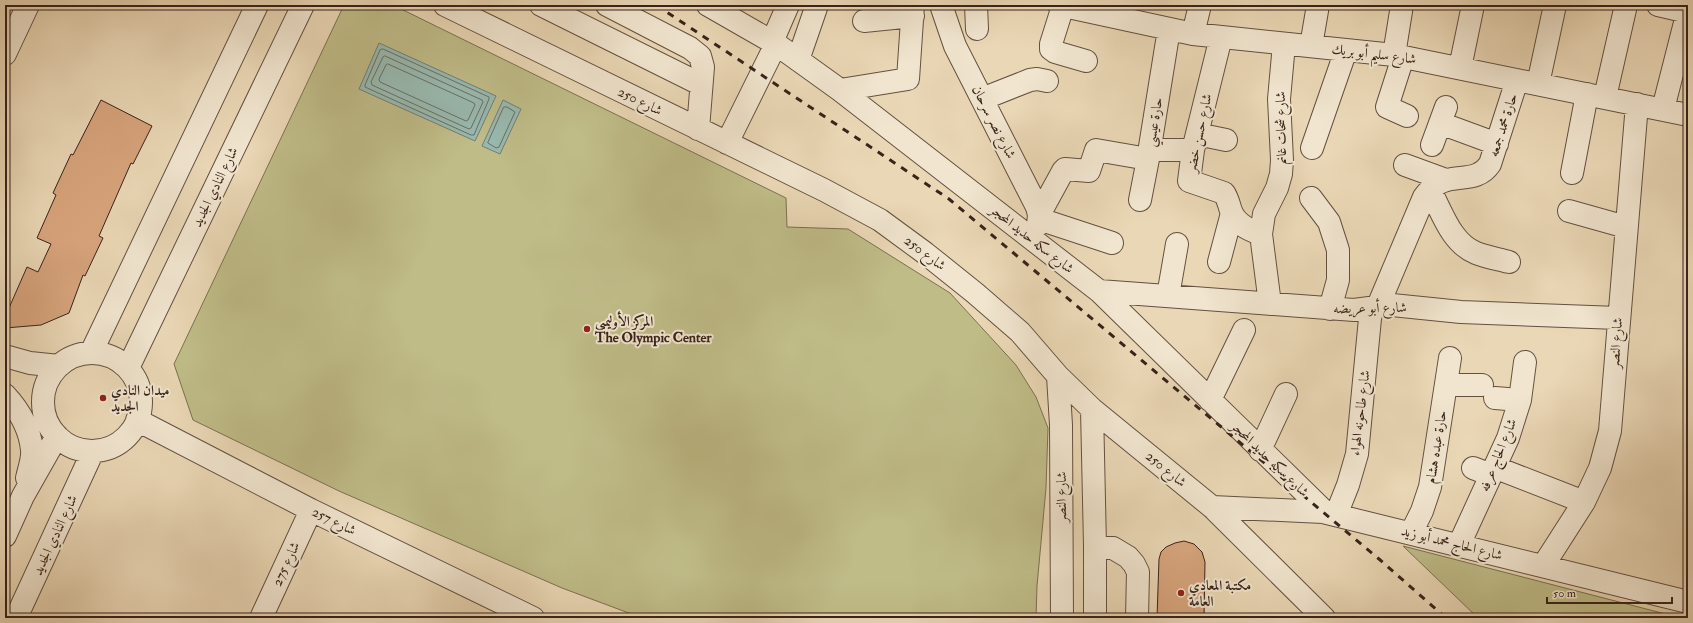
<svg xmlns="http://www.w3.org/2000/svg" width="1693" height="623" viewBox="0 0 1693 623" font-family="'IM FELL Double Pica',Amiri,serif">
  <rect width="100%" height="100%" fill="#ead7b5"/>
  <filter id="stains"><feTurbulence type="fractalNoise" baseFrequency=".005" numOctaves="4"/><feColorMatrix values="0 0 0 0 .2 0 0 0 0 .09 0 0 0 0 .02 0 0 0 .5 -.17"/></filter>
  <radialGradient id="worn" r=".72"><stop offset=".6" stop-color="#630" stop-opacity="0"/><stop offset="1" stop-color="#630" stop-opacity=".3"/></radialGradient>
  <!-- green -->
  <path fill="#bfbc88" stroke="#7c7051" d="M 344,5 L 393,5 L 786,198 L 787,227 L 848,229 L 950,293 L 1016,365 L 1036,397 L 1048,428 L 1046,488 L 1037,586 L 1036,618 L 642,618 L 562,588 L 339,491 L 193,420 L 174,364 Z
    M 1403,546 L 1681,618 L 1478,618 Z"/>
  <!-- water -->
  <path fill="#98b9af" stroke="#727d73" d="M 379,43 L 496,96 L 475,141 L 359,89 Z
    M 503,100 L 521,109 L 500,154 L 482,146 Z"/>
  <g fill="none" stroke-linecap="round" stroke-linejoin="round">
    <!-- shore -->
    <path stroke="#686e64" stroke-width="1" d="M 383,49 L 489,97 L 489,99 L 474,135 L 471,135 L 365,87 L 365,85 L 380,50 Z
      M 385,56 L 482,100 L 483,102 L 471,128 L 469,129 L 372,85 L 371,82 L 383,57 Z
      M 388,64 L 474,103 L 475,105 L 468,120 L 466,121 L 380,82 L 379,79 L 386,65 Z
      M 504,107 L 507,107 L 515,112 L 499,147 L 496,148 L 488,143 Z"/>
  </g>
  <!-- building -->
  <path fill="#d7a47c" stroke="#38231a" d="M 101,100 L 152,126 L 133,164 L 131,163 L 99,236 L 103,238 L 85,276 L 83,275 L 69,313 L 41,325 L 5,328 L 5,317 L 27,267 L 38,272 L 51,244 L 37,238 L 56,195 L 53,193 L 71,154 L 73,155 Z
    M 1184,541 L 1194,544 L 1202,552 L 1205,562 L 1204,618 L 1157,618 L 1159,559 L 1161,552 L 1166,547 L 1175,543 Z"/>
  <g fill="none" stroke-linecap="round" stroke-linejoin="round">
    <defs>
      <path id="minor" d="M 445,5 L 824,190 L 880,220 L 925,253 L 975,293 L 1020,332 L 1058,376 L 1092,409 L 1212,507 L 1324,618
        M 541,5 L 700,84
        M 607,5 L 690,48 L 700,56 L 703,67 L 698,129
        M 708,5 L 776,44 L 840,90 L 1099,291 L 1325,512
        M 941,5 L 955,46 L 1037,207 L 1039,215 L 1038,225
        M 976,5 L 977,29
        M 1059,5 L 1193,34 L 1394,55 L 1688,115
        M 1658,5 L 1688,12
        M 1063,6 L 1051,44 L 1051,49 L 1055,52 L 1086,61
        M 864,21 L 913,16
        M 1193,34 L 1200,5
        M 1221,37 L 1193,150 L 1189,181 L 1224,193 C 1228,199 1229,205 1231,211 C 1236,224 1248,230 1261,234
        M 772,42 L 788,5
        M 1311,46 L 1318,5
        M 5,54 L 28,5
        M 1394,55 L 1402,5
        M 1403,57 L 1387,107 L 1407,116
        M 798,60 L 817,5
        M 1460,68 L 1473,5
        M 1538,84 L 1555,5
        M 840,90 L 908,79 L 913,5
        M 1605,97 L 1626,5
        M 982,99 L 1030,80 L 1037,79 L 1047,81
        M 1663,109 L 1688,11
        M 1440,123 L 1497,144
        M 1197,134 L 1226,140
        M 727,143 L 776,44
        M 1432,145 L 1446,107
        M 1312,148 L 1346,50
        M 1150,150 L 1193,150
        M 1405,165 L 1446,180
        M 1572,173 L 1587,94
        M 1430,190 C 1442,212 1451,243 1476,253 C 1486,257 1498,259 1509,262
        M 1311,198 L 1329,222 L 1338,250 L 1338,280 L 1330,309
        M 1140,200 L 1148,159
        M 1569,211 L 1626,227
        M 1039,215 L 1063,171 L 1065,169 L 1089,171 L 1096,150 L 1148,159 L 1169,29
        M 1039,219 L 1112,243
        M 1219,262 L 1232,213
        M 1099,291 L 1354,310 L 1392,305 L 1461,312 L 1618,318
        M 1168,296 L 1177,244
        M 1270,304 L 1261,234 L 1264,214 L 1277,188 L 1281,174 L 1282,160 L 1279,99 L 1284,44
        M 1378,306 L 1424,197 C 1430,189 1437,182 1447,180 C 1464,176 1479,180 1490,164 L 1517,80
        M 91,353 L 257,5
        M43 402a49 49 0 1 1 98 0a49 49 0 1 1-98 0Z
        M 5,356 L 30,363 L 59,366
        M 128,368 L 303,5
        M 1058,376 L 1061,425 L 1062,618
        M 1446,385 L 1482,385
        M 5,395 C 19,410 30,429 32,450 C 33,458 29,469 27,478
        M 1495,398 L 1520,400
        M 1210,400 L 1244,330
        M 1092,409 L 1095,546 L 1095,618
        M 137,420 L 311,510 L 533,618
        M 1260,450 L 1286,394
        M 1494,467 L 1584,502
        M 1473,468 L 1491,475
        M 1212,507 L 1323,512 L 1688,602
        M 1336,515 L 1348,485 L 1357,454 L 1371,308
        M 1411,533 L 1422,511 L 1430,487 L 1450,358
        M 5,536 L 23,496 L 57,436
        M 1459,545 L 1508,438 L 1520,400 L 1525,362
        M 1095,546 L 1113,548 L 1128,557 L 1134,564 L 1138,572 L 1137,618
        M 1543,566 L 1584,502 L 1600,468 L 1610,431 L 1637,104
        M 16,618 L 93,451
        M 261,618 L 311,510"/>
    </defs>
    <!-- minor casing -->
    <use href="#minor" stroke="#645041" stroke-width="24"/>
    <!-- minor -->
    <use href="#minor" stroke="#f1e5cf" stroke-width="22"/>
    <!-- rail -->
    <path stroke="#38231a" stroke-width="3" stroke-dasharray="7 7" stroke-linecap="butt" d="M 656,5 L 949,199 L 1379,559 L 1446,618"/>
  </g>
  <!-- markers -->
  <g fill="#8f2418" stroke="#f1e5cf" stroke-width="1.5">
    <circle cx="587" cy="329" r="4"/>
    <circle cx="103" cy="398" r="4"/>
    <circle cx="1181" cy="593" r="4"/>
  </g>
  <g text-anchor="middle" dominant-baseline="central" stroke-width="4" stroke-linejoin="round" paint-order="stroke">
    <!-- street labels -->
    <g font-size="14" fill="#38231a" stroke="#f1e5cf">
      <text transform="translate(1374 54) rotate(7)">شارع سليم أبو بريك</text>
      <text transform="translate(640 101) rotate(26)">شارع 250</text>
      <text transform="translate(994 122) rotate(63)">شارع نصر سرحان</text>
      <text transform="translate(1154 122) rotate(-81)">حارة عيسي</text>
      <text transform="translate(1503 125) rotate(-72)">حارة محمد جمعه</text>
      <text transform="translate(1281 128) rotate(-91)">شارع شحات غانم</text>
      <text transform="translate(1199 133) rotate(-78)">شارع حسن خضر</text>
      <text transform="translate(215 187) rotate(-64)">شارع النادي الجديد</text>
      <text transform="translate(1032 239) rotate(38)">شارع سكه حديد المحجر</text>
      <text transform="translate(925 253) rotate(37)">شارع 250</text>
      <text transform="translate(1370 308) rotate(-1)">شارع أبو عريضه</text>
      <text transform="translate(1616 343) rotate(-86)">شارع النصر</text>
      <text transform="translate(1360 413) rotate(-83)">شارع طاحونه الهواء</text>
      <text transform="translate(1436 447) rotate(-81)">حارة عبده هشام</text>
      <text transform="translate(1498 455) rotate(-68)">شارع الحاج عرفه</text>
      <text transform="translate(1270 459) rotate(44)">شارع سكه حديد المحجر</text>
      <text transform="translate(1166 469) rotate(39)">شارع 250</text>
      <text transform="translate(1061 497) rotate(-90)">شارع النصر</text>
      <text transform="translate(334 521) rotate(26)">شارع 257</text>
      <text transform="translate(55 535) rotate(-65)">شارع النادي الجديد</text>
      <text transform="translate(1452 543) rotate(14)">شارع الحاج محمد أبو زيد</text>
      <text transform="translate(286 564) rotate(-65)">شارع 275</text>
    </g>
    <!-- poi labels -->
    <g font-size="14" font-weight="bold" fill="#38231a" stroke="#f1e5cf" text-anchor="start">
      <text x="595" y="321">المركز الأوليمبى<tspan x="595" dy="16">The Olympic Center</tspan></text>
      <text x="111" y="390">ميدان النادي<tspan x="111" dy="16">الجديد</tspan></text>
      <text x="1189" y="585">مكتبة المعادي<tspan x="1189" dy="16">العامة</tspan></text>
    </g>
  </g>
  <!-- margin -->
  <rect width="1693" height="623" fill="none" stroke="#ead7b5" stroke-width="20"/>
  <rect x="6" y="6" width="1681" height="611" fill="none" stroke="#38231a" stroke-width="2"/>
  <rect x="10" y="10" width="1673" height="603" fill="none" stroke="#38231a"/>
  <!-- scale -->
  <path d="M1547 597v6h125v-6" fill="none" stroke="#38231a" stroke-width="2"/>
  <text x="1553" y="597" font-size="12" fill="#38231a" stroke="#f1e5cf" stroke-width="3" paint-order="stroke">50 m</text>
  <rect width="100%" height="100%" filter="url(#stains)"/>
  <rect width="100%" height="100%" fill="url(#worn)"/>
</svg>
